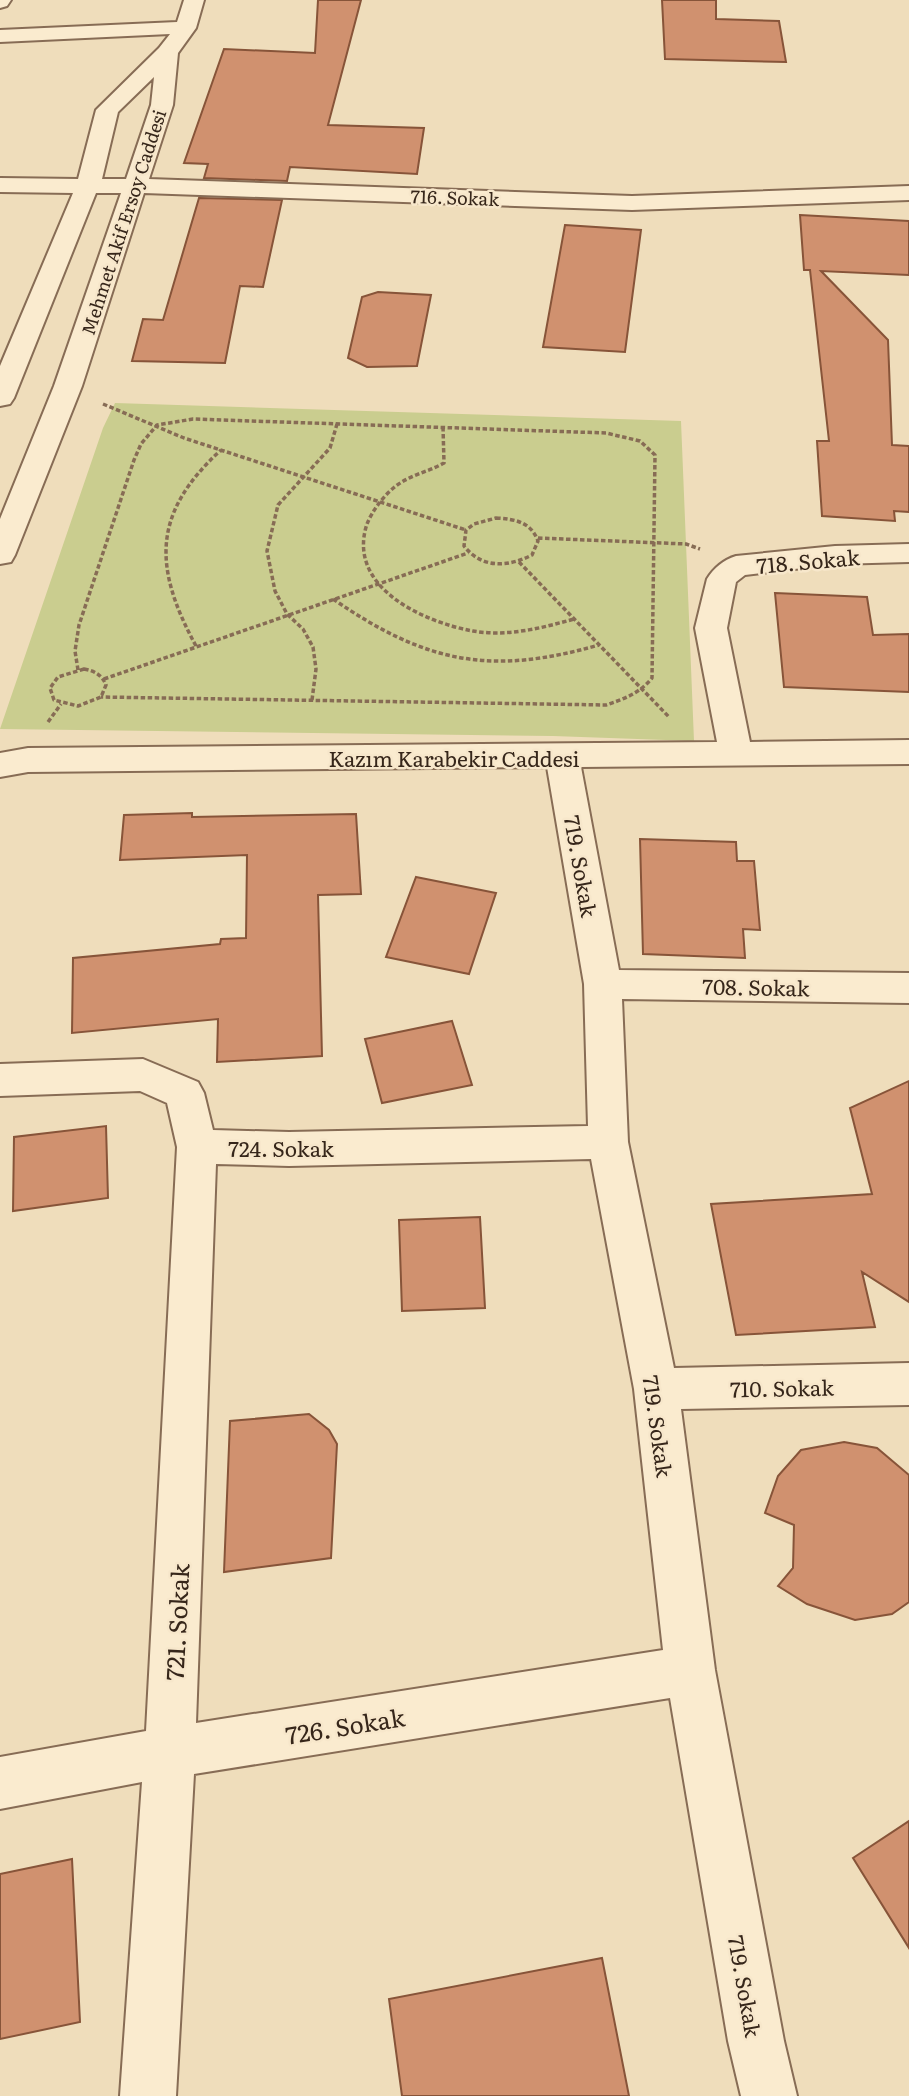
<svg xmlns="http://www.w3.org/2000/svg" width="909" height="2096" viewBox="0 0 909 2096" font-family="Literata,serif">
  <rect width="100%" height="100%" fill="#efddbb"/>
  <!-- green -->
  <path fill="#cacd8f" d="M 115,403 L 681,421 L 694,741 L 553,736 L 0,729 L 103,428 Z"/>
  <!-- building -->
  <path fill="#d0916f" stroke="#875439" stroke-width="2" d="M 318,0 L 361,0 L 328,125 L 424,128 L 417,174 L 290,167 L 287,181 L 204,178 L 208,164 L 184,163 L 224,49 L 315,53 Z
    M 662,0 L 716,0 L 716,19 L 779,21 L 786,62 L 665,59 Z
    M 199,198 L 282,200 L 263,287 L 240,286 L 225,363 L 132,361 L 143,319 L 163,320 Z
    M 800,215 L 909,221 L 909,275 L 821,271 L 888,340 L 892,445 L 909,446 L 909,512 L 894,511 L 895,521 L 822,516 L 817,441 L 829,441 L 810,270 L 804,270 Z
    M 565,225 L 641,230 L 625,352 L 543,347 Z
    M 378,292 L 431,295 L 417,366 L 367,367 L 348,358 L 362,297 Z
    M 775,593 L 867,597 L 873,635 L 909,634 L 909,692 L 784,687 Z
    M 192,813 L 192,817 L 356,814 L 361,894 L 318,895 L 322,1056 L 217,1062 L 218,1019 L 72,1033 L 73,958 L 220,944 L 221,939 L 246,938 L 247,855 L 120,860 L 124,815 Z
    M 640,839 L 736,842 L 737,861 L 754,861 L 760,930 L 743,929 L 745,958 L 643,954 Z
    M 416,877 L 496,893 L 469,974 L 386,957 Z
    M 452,1021 L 472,1085 L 382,1103 L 365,1039 Z
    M 909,1081 L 909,1302 L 862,1272 L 875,1327 L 736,1335 L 711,1204 L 872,1194 L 850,1108 Z
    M 106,1126 L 108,1198 L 13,1211 L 14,1137 Z
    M 480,1217 L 485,1308 L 402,1311 L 399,1220 Z
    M 309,1414 L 329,1430 L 337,1444 L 331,1558 L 224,1572 L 230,1421 Z
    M 844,1442 L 877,1448 L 909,1475 L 909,1602 L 892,1614 L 855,1620 L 807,1604 L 778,1586 L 793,1568 L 794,1525 L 765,1513 L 778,1476 L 801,1450 Z
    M 909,1821 L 909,1948 L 853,1858 Z
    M 72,1859 L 80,2022 L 0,2039 L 0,1874 Z
    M 602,1958 L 629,2096 L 402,2096 L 389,1999 Z"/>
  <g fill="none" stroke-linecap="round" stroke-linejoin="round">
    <defs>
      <path id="minor" d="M 0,0 L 11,0 L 7,6 L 0,8 Z
        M 184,0 L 204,0 L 196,28 L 178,53 L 173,105 L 149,179 L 632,196 L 909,186 L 909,200 L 632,210 L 144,193 L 82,386 L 15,555 L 11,562 L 0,564 L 0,519 L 54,386 L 121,193 L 96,193 L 14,398 L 10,404 L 0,406 L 0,366 L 73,193 L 0,192 L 0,178 L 78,179 L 96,110 L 159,48 L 170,34 L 0,42 L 0,30 L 177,22 ZM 154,77 L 151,105 L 126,179 L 102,179 L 118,112 Z
        M 909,544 L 909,562 L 835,564 L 745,575 L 736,582 L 727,628 L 750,742 L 909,740 L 909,764 L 581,767 L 619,970 L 909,973 L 909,1003 L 622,999 L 628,1142 L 674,1368 L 909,1363 L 909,1405 L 681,1409 L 715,1670 L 784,2041 L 797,2096 L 741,2096 L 728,2041 L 670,1698 L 194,1774 L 176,2096 L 120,2096 L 142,1782 L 0,1809 L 0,1757 L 146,1731 L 177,1147 L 167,1103 L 140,1091 L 0,1096 L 0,1064 L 143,1059 L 198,1082 L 204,1093 L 213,1130 L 289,1132 L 588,1126 L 584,984 L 547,767 L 28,772 L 0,777 L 0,753 L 28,748 L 717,742 L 695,628 L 707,579 C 714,568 723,560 736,556 L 835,546 ZM 591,1159 L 634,1389 L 663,1650 L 196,1723 L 216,1164 L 289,1166 Z"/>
    </defs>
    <!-- minor casing -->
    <use href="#minor" stroke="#876c55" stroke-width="4"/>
    <!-- path -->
    <path stroke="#876c55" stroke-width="3.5" stroke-dasharray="4.5 2.5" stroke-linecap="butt" d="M 103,404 L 184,438 L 466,530
      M 443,427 L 444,463 C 428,472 410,475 396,486 C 384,495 372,511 367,524 C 346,587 423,622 473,631 C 507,637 542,628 574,619
      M 496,518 C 515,519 531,522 538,541 L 532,555 C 508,567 482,569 464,546 L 466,530 L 474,524 Z
      M 538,538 L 686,544 L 700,549
      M 519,562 L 669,717
      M 333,599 C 426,663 490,676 599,645
      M 196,646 C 153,567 152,513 221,450
      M 84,669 C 95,671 102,675 106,685 L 101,697 L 78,706 L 54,700 L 50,688 L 58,677 Z
      M 78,670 L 75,651 L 79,625 L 134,460 L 141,444 L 157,425 L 193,419 L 606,433 L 640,441 L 655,455 L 652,678 C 640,693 624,699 606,705 L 101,697
      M 104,679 L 468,553
      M 312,700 L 316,669 L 313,647 L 303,629 L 287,614 L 275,591 L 267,551 L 278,505 L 330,448 L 337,424
      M 48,722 L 61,704"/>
    <!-- minor -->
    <use href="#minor" fill="#faebcf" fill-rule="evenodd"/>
  </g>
  <g text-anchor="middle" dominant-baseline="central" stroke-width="5" stroke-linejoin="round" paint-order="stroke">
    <!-- far-street labels -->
    <g font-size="18" fill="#36261a" stroke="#f7e7cb">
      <text transform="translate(455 197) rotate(2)">716. Sokak</text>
      <text transform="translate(123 222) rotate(-72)">Mehmet Akif Ersoy Caddesi</text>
    </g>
    <!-- street labels -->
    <g font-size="21" fill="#36261a" stroke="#f7e7cb">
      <text transform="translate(808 560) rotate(-5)">718. Sokak</text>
      <text x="454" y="757">Kazım Karabekir Caddesi</text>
      <text transform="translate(582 866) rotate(80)">719. Sokak</text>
      <text transform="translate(756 986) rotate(1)">708. Sokak</text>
      <text x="281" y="1147">724. Sokak</text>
      <text transform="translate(782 1387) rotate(-1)">710. Sokak</text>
      <text transform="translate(659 1426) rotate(82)">719. Sokak</text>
      <text transform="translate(746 1986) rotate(80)">719. Sokak</text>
    </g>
    <!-- near-street labels -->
    <g font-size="24" fill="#36261a" stroke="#f7e7cb">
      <text transform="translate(176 1622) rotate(-87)">721. Sokak</text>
      <text transform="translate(345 1725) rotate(-9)">726. Sokak</text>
    </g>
  </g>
</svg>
